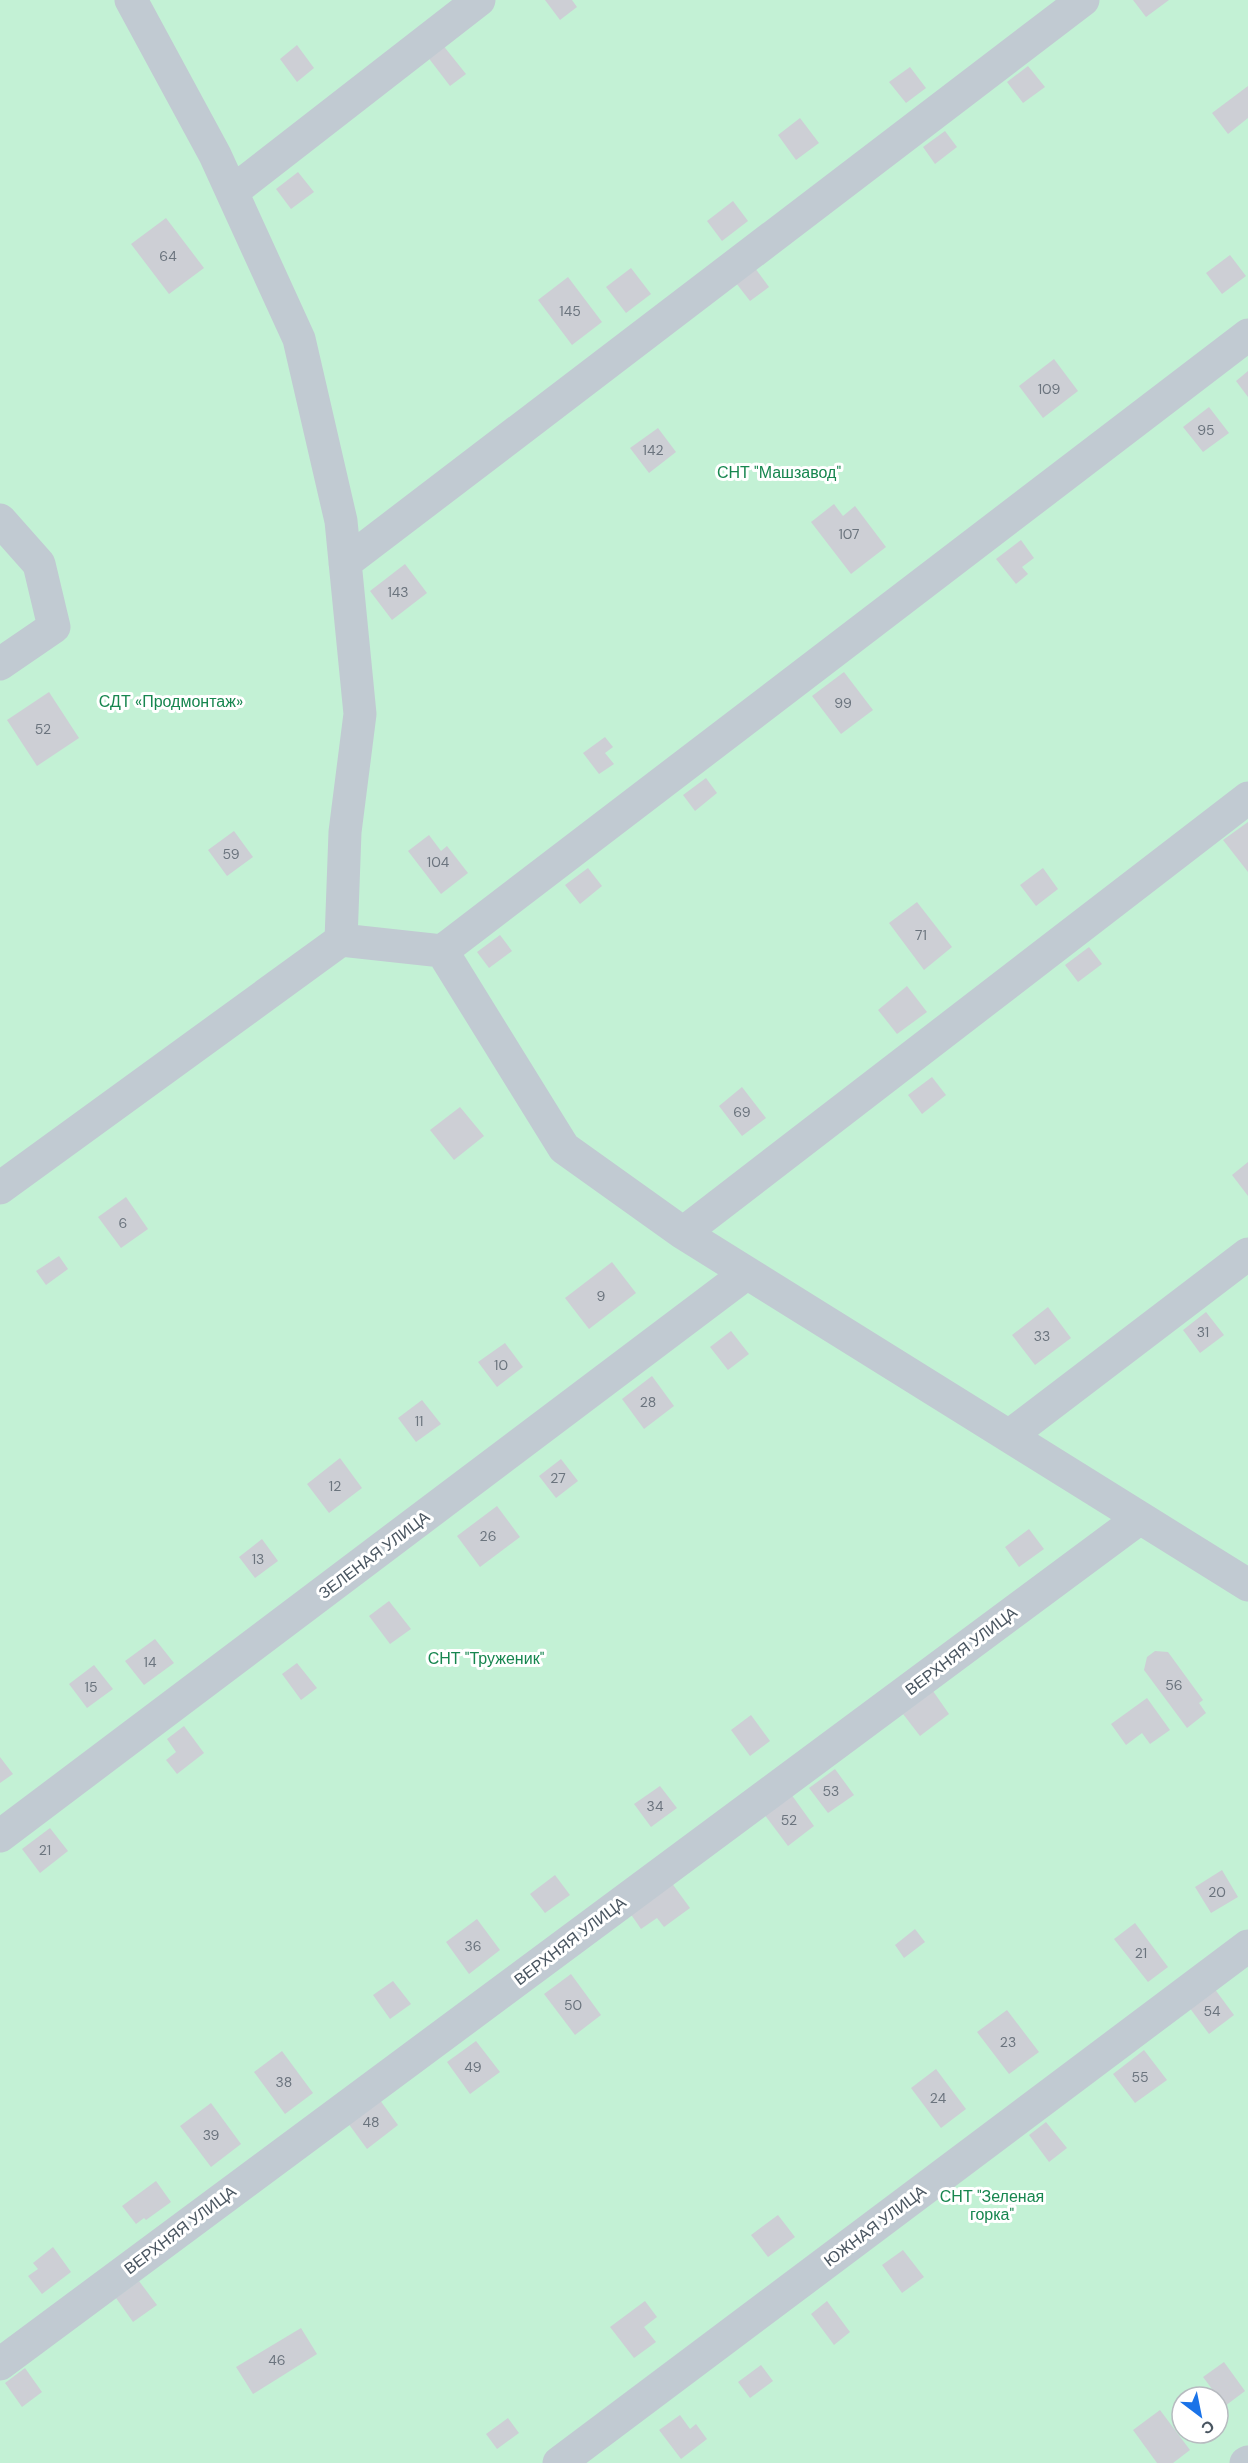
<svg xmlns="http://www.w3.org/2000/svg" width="1248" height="2463" viewBox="0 0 1248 2463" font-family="'DM Sans',sans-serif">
  <rect width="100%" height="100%" fill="#f5f3f3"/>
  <!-- green -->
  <path fill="#c3f1d5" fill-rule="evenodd" d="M 0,0 L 1248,0 L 1248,2463 L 0,2463 ZM 1182,2397 L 1218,2397 L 1218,2433 L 1182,2433 Z"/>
  <!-- building -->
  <path fill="#cdcfd5" d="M 545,0 L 572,0 L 577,7 L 560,20 Z
    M 1133,0 L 1169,0 L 1146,17 Z
    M 442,44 L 466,74 L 450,86 L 427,56 Z
    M 297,45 L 314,68 L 297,82 L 280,59 Z
    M 1028,66 L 1045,87 L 1023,103 L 1007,82 Z
    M 910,67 L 926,88 L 906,103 L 889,82 Z
    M 1248,86 L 1248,118 L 1228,134 L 1212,113 Z
    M 800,118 L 819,143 L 796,160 L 778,135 Z
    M 945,131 L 957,147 L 935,164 L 923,147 Z
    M 298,172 L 314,192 L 291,209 L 276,189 Z
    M 733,201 L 748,221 L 722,241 L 707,221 Z
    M 166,218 L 204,268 L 169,294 L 131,244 Z
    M 1230,255 L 1246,276 L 1222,294 L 1206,273 Z
    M 631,268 L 651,294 L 626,313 L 606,287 Z
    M 755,268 L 769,287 L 750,301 L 736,283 Z
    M 568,277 L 602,322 L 572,345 L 538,300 Z
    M 1054,359 L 1078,391 L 1043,418 L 1019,386 Z
    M 1248,371 L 1248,397 L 1236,381 Z
    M 1209,407 L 1229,433 L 1203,452 L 1183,427 Z
    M 658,428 L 676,452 L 649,473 L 630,448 Z
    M 834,504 L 843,516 L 855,506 L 886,547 L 851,574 L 811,522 Z
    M 1021,540 L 1034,558 L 1022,567 L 1028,574 L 1016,584 L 996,559 Z
    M 405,564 L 427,593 L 392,620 L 370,591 Z
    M 844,672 L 873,710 L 841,734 L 812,696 Z
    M 49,692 L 79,738 L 37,766 L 7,720 Z
    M 605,737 L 613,747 L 605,753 L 614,764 L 599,774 L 583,753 Z
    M 706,778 L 717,793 L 695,811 L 683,795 Z
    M 1248,822 L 1248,872 L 1223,840 Z
    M 234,831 L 253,857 L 227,876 L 208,850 Z
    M 429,835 L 441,851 L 447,846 L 468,873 L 441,894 L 408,851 Z
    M 588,868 L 602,886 L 580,904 L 565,885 Z
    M 1043,868 L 1058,889 L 1036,906 L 1020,885 Z
    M 917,902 L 952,947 L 924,970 L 889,923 Z
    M 500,935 L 512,951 L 489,968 L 477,952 Z
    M 1089,947 L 1102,964 L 1078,982 L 1065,965 Z
    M 907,986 L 927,1012 L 897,1034 L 878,1010 Z
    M 932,1077 L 946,1095 L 922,1114 L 908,1095 Z
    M 742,1087 L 766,1118 L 742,1136 L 719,1106 Z
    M 460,1107 L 484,1136 L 454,1160 L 430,1130 Z
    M 1248,1162 L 1248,1196 L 1232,1175 Z
    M 126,1197 L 148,1229 L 121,1248 L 98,1217 Z
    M 59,1256 L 68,1269 L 46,1285 L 36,1271 Z
    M 612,1262 L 636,1293 L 589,1329 L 565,1298 Z
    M 1048,1307 L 1071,1338 L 1035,1365 L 1012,1335 Z
    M 1206,1312 L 1224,1335 L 1200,1353 L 1183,1330 Z
    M 731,1331 L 749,1354 L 728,1370 L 710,1347 Z
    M 505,1343 L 523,1367 L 497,1387 L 478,1362 Z
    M 652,1376 L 674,1406 L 644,1429 L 622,1399 Z
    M 422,1400 L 441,1424 L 416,1442 L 398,1418 Z
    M 340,1458 L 362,1488 L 329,1513 L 307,1484 Z
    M 561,1459 L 578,1481 L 556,1498 L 539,1476 Z
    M 497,1506 L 520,1537 L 480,1567 L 457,1536 Z
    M 1029,1529 L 1044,1549 L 1019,1567 L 1005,1547 Z
    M 262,1539 L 278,1561 L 255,1578 L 239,1557 Z
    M 389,1601 L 411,1629 L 390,1644 L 369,1616 Z
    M 155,1639 L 174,1663 L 144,1685 L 125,1661 Z
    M 1155,1651 L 1168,1652 L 1203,1700 L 1199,1703 L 1206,1713 L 1187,1728 L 1144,1670 L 1147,1657 Z
    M 297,1663 L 317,1688 L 301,1700 L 282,1674 Z
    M 94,1665 L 113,1689 L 87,1708 L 69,1684 Z
    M 933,1691 L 949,1714 L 920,1736 L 903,1714 Z
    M 1147,1698 L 1170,1730 L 1150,1744 L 1142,1733 L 1126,1745 L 1111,1724 Z
    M 751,1715 L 770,1741 L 750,1756 L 731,1730 Z
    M 184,1726 L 204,1753 L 177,1774 L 166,1760 L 176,1752 L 167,1739 Z
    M 0,1757 L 13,1774 L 0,1783 Z
    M 835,1769 L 854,1795 L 828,1813 L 809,1788 Z
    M 660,1786 L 677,1808 L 651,1827 L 634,1804 Z
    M 791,1794 L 814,1826 L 788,1846 L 764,1814 Z
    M 50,1828 L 68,1851 L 40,1873 L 22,1849 Z
    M 1222,1870 L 1238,1897 L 1211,1913 L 1195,1887 Z
    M 555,1875 L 570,1895 L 545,1913 L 530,1894 Z
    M 671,1882 L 690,1908 L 664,1927 L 657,1918 L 641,1929 L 630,1913 Z
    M 477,1919 L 500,1950 L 469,1974 L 446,1942 Z
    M 1135,1923 L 1168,1967 L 1148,1982 L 1114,1939 Z
    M 915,1929 L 925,1942 L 904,1958 L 895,1945 Z
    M 571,1974 L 601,2015 L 575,2035 L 544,1994 Z
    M 393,1981 L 411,2004 L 390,2019 L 373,1995 Z
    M 1214,1988 L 1234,2015 L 1209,2034 L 1189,2007 Z
    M 1007,2010 L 1039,2052 L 1009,2074 L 977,2032 Z
    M 476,2041 L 500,2072 L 470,2094 L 447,2062 Z
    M 1144,2050 L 1167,2080 L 1135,2103 L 1113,2074 Z
    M 282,2051 L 313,2093 L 285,2114 L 254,2072 Z
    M 936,2069 L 966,2109 L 941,2128 L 911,2088 Z
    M 377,2096 L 398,2125 L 367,2149 L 345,2119 Z
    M 211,2103 L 241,2144 L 211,2167 L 180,2126 Z
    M 1046,2122 L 1067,2148 L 1049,2162 L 1029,2135 Z
    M 156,2181 L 171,2202 L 146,2220 L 144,2218 L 136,2224 L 122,2206 Z
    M 778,2215 L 795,2237 L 768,2257 L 751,2235 Z
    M 53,2247 L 71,2272 L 42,2294 L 28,2276 L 38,2269 L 33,2263 Z
    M 903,2250 L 924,2277 L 902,2293 L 882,2265 Z
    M 139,2281 L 157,2305 L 133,2322 L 116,2298 Z
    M 645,2301 L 657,2317 L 644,2327 L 656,2342 L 634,2358 L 610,2327 Z
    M 827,2301 L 850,2332 L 834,2345 L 811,2314 Z
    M 301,2328 L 317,2354 L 253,2394 L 236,2367 Z
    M 1224,2362 L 1245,2391 L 1225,2406 L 1203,2377 Z
    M 761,2365 L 773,2381 L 750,2398 L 738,2382 Z
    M 25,2368 L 42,2392 L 22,2407 L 5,2383 Z
    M 1160,2410 L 1190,2450 L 1173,2463 L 1157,2463 L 1133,2430 Z
    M 680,2415 L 690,2429 L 696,2424 L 707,2439 L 681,2459 L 659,2430 Z
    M 508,2418 L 519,2433 L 497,2449 L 486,2434 Z"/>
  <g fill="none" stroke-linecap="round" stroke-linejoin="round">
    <!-- minor -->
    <path stroke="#c1cad2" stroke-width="33" d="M 131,0 L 215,155 L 299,339 L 341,521 L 360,714 L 345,832 L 341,940
      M 232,192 L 479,0
      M 0,520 L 39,564 L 54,627 L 0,664
      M 345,563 L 1083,0
      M 442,951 L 564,1148 L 683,1233 L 1248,1585
      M 0,1188 L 341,940 L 442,951 L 1248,335
      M 683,1233 L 1248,798
      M 1009,1436 L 1248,1254
      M 0,1836 L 747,1273
      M 0,2364 L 1140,1518
      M 559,2463 L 1248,1946
      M 1246,2463 L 1248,2462"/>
  </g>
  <g text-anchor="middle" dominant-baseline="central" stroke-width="6" stroke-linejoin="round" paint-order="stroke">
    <!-- number labels -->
    <g font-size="14" fill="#6b747e">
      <text x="168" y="256">64</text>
      <text x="570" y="311">145</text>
      <text x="1049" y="389">109</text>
      <text x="1206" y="430">95</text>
      <text x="653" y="450">142</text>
      <text x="849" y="534">107</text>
      <text x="398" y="592">143</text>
      <text x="843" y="703">99</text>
      <text x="43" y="729">52</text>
      <text x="231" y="854">59</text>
      <text x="438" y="862">104</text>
      <text x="921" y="935">71</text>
      <text x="742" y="1112">69</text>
      <text x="123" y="1223">6</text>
      <text x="601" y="1296">9</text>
      <text x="1203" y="1332">31</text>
      <text x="1042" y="1336">33</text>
      <text x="501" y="1365">10</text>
      <text x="648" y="1402">28</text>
      <text x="419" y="1421">11</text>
      <text x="558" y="1478">27</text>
      <text x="335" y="1486">12</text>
      <text x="488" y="1536">26</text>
      <text x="258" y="1559">13</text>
      <text x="150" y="1662">14</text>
      <text x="1174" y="1685">56</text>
      <text x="91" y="1687">15</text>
      <text x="831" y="1791">53</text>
      <text x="655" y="1806">34</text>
      <text x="789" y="1820">52</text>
      <text x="45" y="1850">21</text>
      <text x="1217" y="1892">20</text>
      <text x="473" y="1946">36</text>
      <text x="1141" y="1953">21</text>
      <text x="573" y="2005">50</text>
      <text x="1212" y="2011">54</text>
      <text x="1008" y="2042">23</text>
      <text x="473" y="2067">49</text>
      <text x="1140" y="2077">55</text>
      <text x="284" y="2082">38</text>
      <text x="938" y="2098">24</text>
      <text x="371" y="2122">48</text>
      <text x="211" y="2135">39</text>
      <text x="277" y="2360">46</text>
    </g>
    <!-- park labels -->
    <g font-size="16" fill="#17864f" stroke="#fff">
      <text x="779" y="472">СНТ "Машзавод"</text>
      <text x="171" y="701">СДТ «Продмонтаж»</text>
      <text x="486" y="1658">СНТ "Труженик"</text>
      <text x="992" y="2196">СНТ "Зеленая<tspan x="992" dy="18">горка"</tspan></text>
    </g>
    <!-- street labels -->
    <g font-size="16" fill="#4a5661" stroke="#fff">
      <text transform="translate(374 1555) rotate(-37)">ЗЕЛЕНАЯ УЛИЦА</text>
      <text transform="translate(961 1651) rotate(-37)">ВЕРХНЯЯ УЛИЦА</text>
      <text transform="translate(570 1941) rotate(-37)">ВЕРХНЯЯ УЛИЦА</text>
      <text transform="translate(875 2226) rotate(-37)">ЮЖНАЯ УЛИЦА</text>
      <text transform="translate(180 2230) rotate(-37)">ВЕРХНЯЯ УЛИЦА</text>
    </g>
  </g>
  <!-- north arrow -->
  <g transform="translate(1200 2415) rotate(148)"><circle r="28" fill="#ffffff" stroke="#b7bbc0" stroke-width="1.5"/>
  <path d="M0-4.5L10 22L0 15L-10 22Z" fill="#1a73e8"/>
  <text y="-9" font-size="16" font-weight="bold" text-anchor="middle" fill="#4a5661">С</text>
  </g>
</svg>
